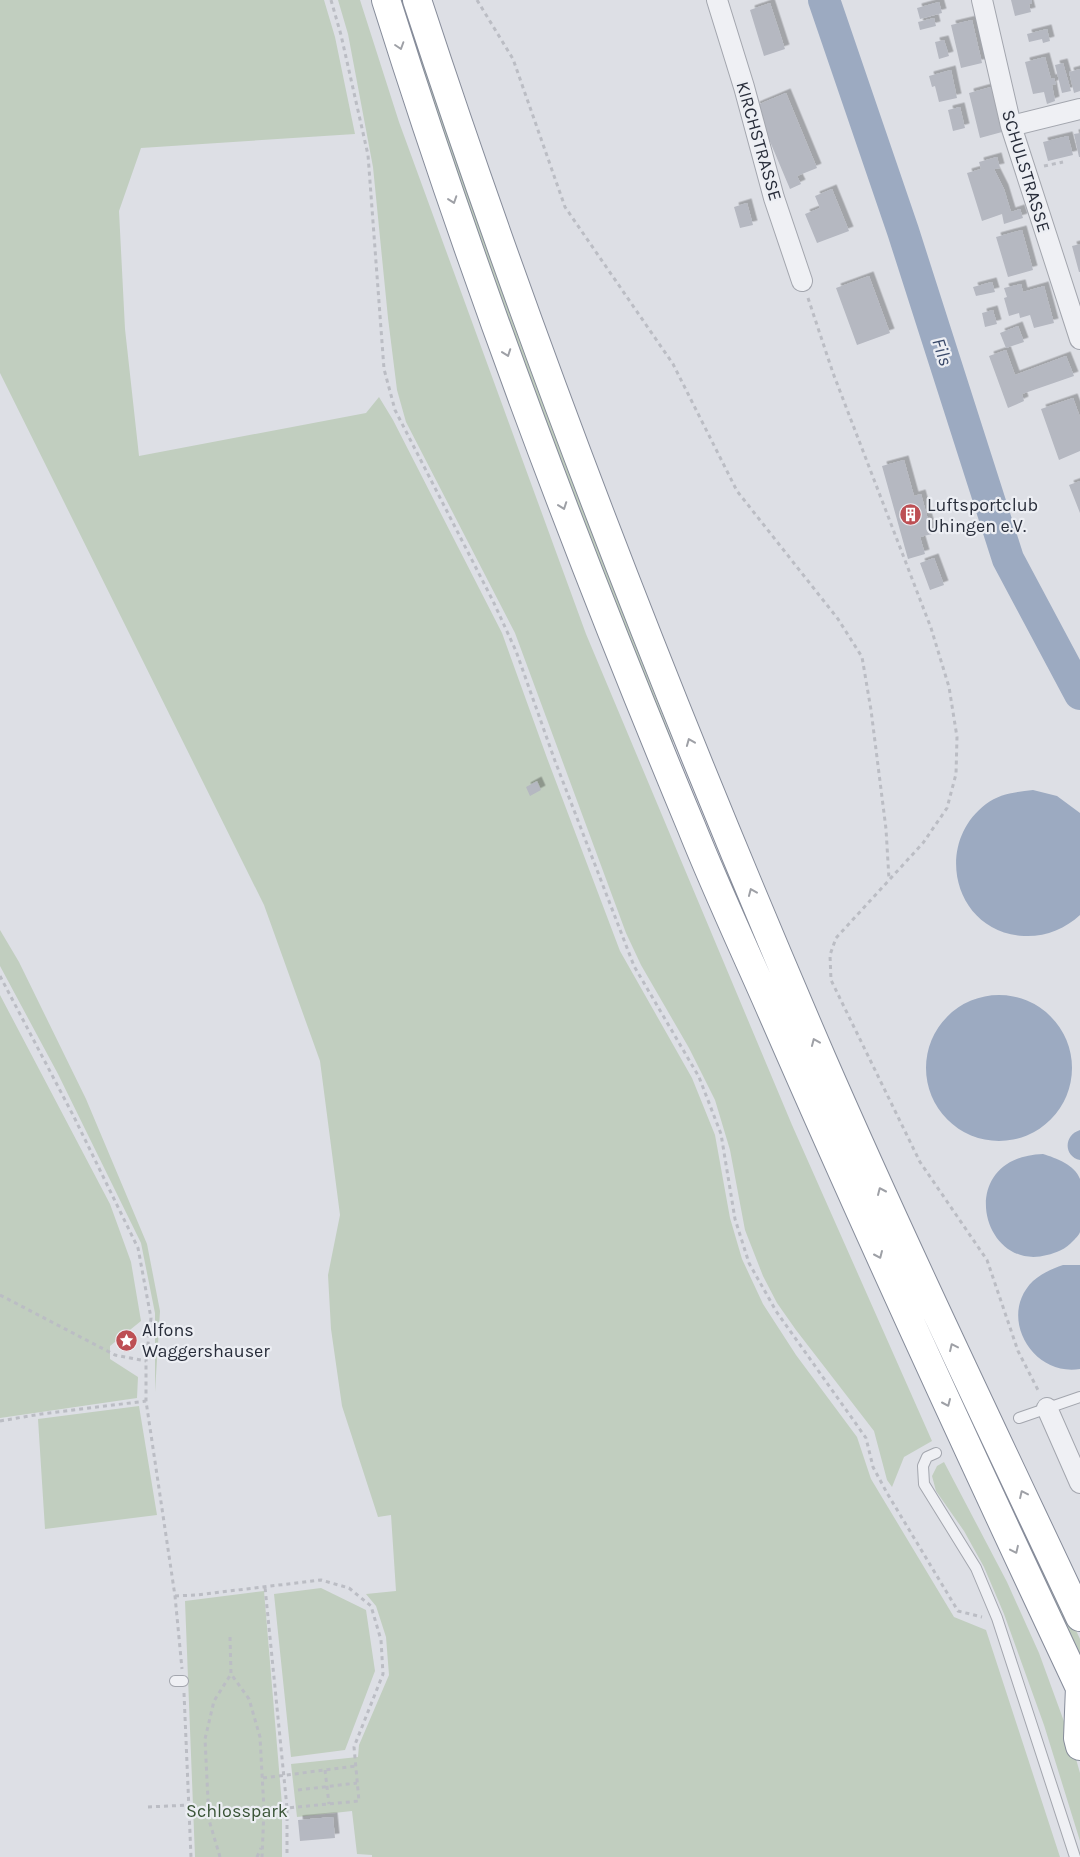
<svg xmlns="http://www.w3.org/2000/svg" width="1080" height="1857" viewBox="0 0 1080 1857" font-family="Karla,sans-serif">
  <defs>
    <filter id="shadow"><feDropShadow dx="4.5" dy="-4.5" stdDeviation="0" flood-color="#0004"/></filter>
  </defs>
  <rect width="100%" height="100%" fill="#dddfe5"/>
  <!-- green -->
  <path fill="#c1cebf" d="M 0,0 L 324,0 L 335,37 L 355,134 L 141,148 L 119,211 L 125,329 L 139,456 L 366,413 L 379,397 L 393,420 L 502,633 L 547,758 L 620,951 L 692,1078 L 715,1135 L 730,1218 L 742,1259 L 763,1304 L 796,1355 L 857,1437 L 871,1479 L 954,1617 L 986,1630 L 1060,1857 L 372,1857 L 372,1855 L 357,1854 L 352,1811 L 297,1817 L 291,1764 L 358,1757 L 359,1745 L 389,1675 L 386,1637 L 376,1606 L 366,1594 L 396,1591 L 391,1515 L 378,1517 L 342,1406 L 331,1329 L 328,1275 L 340,1215 L 320,1061 L 264,905 L 0,373 Z
    M 338,0 L 360,0 L 399,122 L 586,634 L 792,1125 L 932,1441 L 904,1457 L 892,1487 L 887,1480 L 874,1431 L 796,1330 L 777,1303 L 763,1276 L 745,1230 L 730,1150 L 715,1100 L 689,1048 L 641,965 L 626,933 L 515,633 L 406,422 L 397,390 L 388,318 L 373,167 L 348,34 Z
    M 398,0 L 403,0 C 484,250 577,497 673,742 L 669,745 L 523,367 Z
    M 0,930 L 19,962 L 86,1099 L 147,1244 L 160,1311 L 155,1392 L 155,1313 L 141,1243 L 58,1074 L 0,966 Z
    M 0,995 L 110,1204 L 131,1262 L 141,1321 L 110,1346 L 110,1359 L 138,1377 L 137,1398 L 0,1418 Z
    M 835,1132 L 991,1449 L 1080,1639 L 1080,1662 Z
    M 139,1406 L 157,1515 L 45,1529 L 38,1419 Z
    M 944,1462 L 1007,1582 L 1039,1653 L 1070,1738 L 1080,1773 L 1080,1841 L 1044,1725 L 1004,1614 L 984,1567 L 964,1531 L 936,1491 L 932,1476 L 937,1466 Z
    M 321,1588 L 366,1610 L 375,1671 L 345,1750 L 291,1757 L 274,1594 Z
    M 264,1591 L 282,1805 L 282,1857 L 195,1857 L 185,1601 Z"/>
  <!-- water -->
  <path fill="#9caac1" d="M 1033,790 L 1057,796 L 1080,813 L 1080,915 C 1065,929 1045,937 1024,936 C 955,933 932,845 986,804 C 1000,793 1017,792 1033,790 Z
    M926 1068a73 73 0 1 1 146 0a73 73 0 1 1-146 0Z
    M 1080,1130 L 1080,1160 C 1063,1156 1064,1135 1080,1130 Z
    M 1043,1154 C 1056,1158 1075,1165 1080,1179 C 1080,1182 1080,1229 1080,1232 C 1079,1235 1075,1239 1073,1241 C 1066,1249 1056,1253 1047,1255 C 981,1273 953,1157 1043,1154 Z
    M 1063,1265 L 1080,1265 L 1080,1369 C 1032,1377 997,1316 1033,1281 C 1042,1273 1052,1269 1063,1265 Z"/>
  <g fill="none" stroke-linecap="round" stroke-linejoin="round">
    <!-- river -->
    <path stroke="#9caac1" stroke-width="32" d="M 824,0 L 903,231 L 1008,559 L 1080,694"/>
  </g>
  <!-- building -->
  <path fill="#b5b8c1" filter="url(#shadow)" d="M 1011,0 L 1032,0 L 1032,3 L 1029,4 L 1031,12 L 1015,16 Z
    M 939,2 L 942,13 L 920,19 L 917,8 Z
    M 770,3 L 785,49 L 764,56 L 750,10 Z
    M 934,18 L 936,26 L 920,30 L 918,22 Z
    M 972,20 L 982,63 L 961,68 L 951,25 Z
    M 1047,29 L 1050,41 L 1043,43 L 1042,39 L 1029,42 L 1027,34 Z
    M 944,40 L 949,56 L 939,59 L 935,42 Z
    M 1045,57 L 1051,79 L 1054,78 L 1056,84 L 1052,85 L 1055,101 L 1047,104 L 1044,92 L 1033,94 L 1025,62 Z
    M 1063,63 L 1071,91 L 1062,93 L 1055,65 Z
    M 1080,69 L 1080,91 L 1074,93 L 1069,72 Z
    M 951,70 L 957,98 L 939,102 L 935,86 L 932,87 L 929,76 Z
    M 991,87 L 1002,132 L 980,138 L 969,93 Z
    M 786,93 L 817,168 L 797,176 L 801,184 L 790,189 L 755,106 Z
    M 960,107 L 965,128 L 953,131 L 948,110 Z
    M 1080,133 L 1080,157 L 1079,157 L 1074,134 Z
    M 1068,136 L 1073,155 L 1048,161 L 1043,142 Z
    M 997,157 L 1000,168 L 994,169 L 1004,189 L 1011,212 L 1020,209 L 1023,218 L 1004,224 L 1002,214 L 982,221 L 967,173 L 981,169 L 979,162 Z
    M 832,189 L 849,231 L 817,243 L 805,214 L 820,208 L 815,196 Z
    M 747,203 L 753,225 L 740,228 L 734,207 Z
    M 1022,230 L 1033,270 L 1008,277 L 996,237 Z
    M 1080,244 L 1080,272 L 1079,272 L 1072,246 Z
    M 869,276 L 890,333 L 857,345 L 836,288 Z
    M 992,282 L 995,292 L 976,296 L 973,287 Z
    M 1021,284 L 1023,292 L 1044,286 L 1054,323 L 1034,328 L 1030,315 L 1020,318 L 1019,313 L 1009,316 L 1004,298 L 1007,297 L 1004,288 Z
    M 993,310 L 997,324 L 985,327 L 982,313 Z
    M 1018,326 L 1024,342 L 1006,348 L 1000,333 Z
    M 1006,350 L 1015,375 L 1066,356 L 1074,376 L 1022,394 L 1024,401 L 1008,408 L 989,356 Z
    M 1073,398 L 1080,417 L 1080,451 L 1059,460 L 1041,409 Z
    M 904,460 L 914,496 L 921,494 L 932,534 L 920,537 L 925,554 L 908,559 L 882,466 Z
    M 1080,481 L 1080,513 L 1069,485 Z
    M 934,558 L 944,585 L 930,590 L 920,563 Z
    M 537,781 L 541,790 L 530,796 L 526,787 Z
    M 333,1817 L 335,1838 L 300,1841 L 298,1820 Z"/>
  <g fill="none" stroke-linecap="round" stroke-linejoin="round">
    <defs>
      <path id="lane" d="M 1019,1418 L 1080,1397
        M 936,1453 L 927,1457 L 923,1466 L 924,1484 L 976,1568 L 997,1618 L 1075,1857
        M 175,1681 L 183,1681"/>
      <path id="street" d="M 717,0 L 744,87 L 774,198 L 802,281
        M 982,0 L 1011,126 L 1080,339
        M 1011,126 L 1080,109
        M 1047,1408 L 1080,1483"/>
      <path id="highway" d="M 386,0 C 474,280 578,555 691,826 C 715,886 742,944 768,1003 C 868,1233 973,1461 1080,1688
        M 417,0 C 535,360 672,711 822,1059 C 904,1247 993,1432 1080,1617
        M 1080,1687 L 1078,1738 L 1080,1746"/>
    </defs>
    <!-- lane casing -->
    <use href="#lane" stroke="#a3a6ae" stroke-width="12"/>
    <!-- street casing -->
    <use href="#street" stroke="#a3a6ae" stroke-width="22"/>
    <!-- highway casing -->
    <use href="#highway" stroke="#868c9a" stroke-width="30"/>
    <!-- path -->
    <path stroke="#bbbdc4" stroke-width="3" stroke-dasharray="4 4" stroke-linecap="butt" d="M 331,0 L 341,35 L 368,155 L 384,369 L 395,410 L 493,601 L 516,651 L 555,761 L 634,966 L 699,1077 L 721,1134 L 735,1219 L 749,1263 L 776,1311 L 866,1438 L 873,1467 L 887,1493 L 958,1611 L 982,1617
      M 477,0 L 513,59 L 565,207 L 673,364 L 737,491 L 838,619 L 862,657 L 871,710 L 886,829 L 889,879
      M 1044,166 L 1063,162
      M 808,298 L 833,373 L 931,628 L 949,687 L 957,737 L 956,774 L 947,808 L 923,843 L 836,938 L 830,955 L 831,980 L 920,1162 L 987,1260 L 1018,1351 L 1039,1392
      M 0,976 L 74,1117 L 138,1248 L 151,1318 L 146,1361 L 146,1401 L 175,1596 L 182,1669
      M 0,1295 L 115,1355 L 146,1361
      M 0,1421 L 41,1414 L 146,1401
      M 175,1596 L 196,1595 L 321,1580 L 349,1588 L 371,1606 L 381,1640 L 383,1674 L 354,1747 L 359,1801 L 287,1808 L 265,1587
      M 230,1637 L 231,1674 L 249,1699 L 260,1737 L 264,1810 L 262,1857
      M 184,1693 L 191,1857
      M 325,1770 L 329,1804
      M 263,1778 L 356,1766
      M 298,1790 L 357,1783
      M 148,1807 L 189,1805
      M 264,1810 L 287,1808 L 287,1857
      M 220,1857 L 209,1820 L 205,1739 L 214,1701 L 231,1674
      M 257,1857 L 261,1848"/>
    <!-- lane -->
    <use href="#lane" stroke="#eff0f4" stroke-width="10"/>
    <!-- street -->
    <use href="#street" stroke="#eff0f4" stroke-width="20"/>
    <!-- highway -->
    <use href="#highway" stroke="#fff" stroke-width="28"/>
  </g>
  <!-- one-way arrows -->
  <defs><path id="oneway-chevron" d="M-2-3.5L2.5 0L-2 3.5" fill="none" stroke-width="1.6" stroke-linecap="round" stroke-linejoin="round" transform="scale(1.25)"/></defs>
  <g stroke="#9ea0a6">
    <use href="#oneway-chevron" transform="translate(400 46) rotate(72)"/>
    <use href="#oneway-chevron" transform="translate(453 200) rotate(71)"/>
    <use href="#oneway-chevron" transform="translate(507 353) rotate(70)"/>
    <use href="#oneway-chevron" transform="translate(563 506) rotate(70)"/>
    <use href="#oneway-chevron" transform="translate(690 742) rotate(-112)"/>
    <use href="#oneway-chevron" transform="translate(752 892) rotate(-113)"/>
    <use href="#oneway-chevron" transform="translate(815 1042) rotate(-113)"/>
    <use href="#oneway-chevron" transform="translate(881 1191) rotate(-114)"/>
    <use href="#oneway-chevron" transform="translate(879 1255) rotate(66)"/>
    <use href="#oneway-chevron" transform="translate(953 1347) rotate(-115)"/>
    <use href="#oneway-chevron" transform="translate(947 1403) rotate(66)"/>
    <use href="#oneway-chevron" transform="translate(1023 1494) rotate(-115)"/>
    <use href="#oneway-chevron" transform="translate(1015 1550) rotate(65)"/>
  </g>
  <!-- icons -->
  <defs>
    <symbol id="building-disc" viewBox="-11 -11 22 22"><circle r="9.5" fill="#bd4f54" stroke="#eceef3"/><path d="M-4-6H4V6H1V3H-1V6H-4ZM-2.5-4.3h1.7v1.8h-1.7ZM.8-4.3h1.7v1.8H.8ZM-2.5-1h1.7V.8h-1.7ZM.8-1h1.7V.8H.8Z" fill="#fff"/></symbol>
    <symbol id="sight-disc" viewBox="-11 -11 22 22"><circle r="9.5" fill="#bd4f54" stroke="#eceef3"/><path d="M0-6L1.8-2.2L6-1.7L2.9 1.2L3.7 5.4L0 3.3L-3.7 5.4L-2.9 1.2L-6-1.7L-1.8-2.2Z" fill="#fff"/></symbol>
  </defs>
  <g fill-rule="evenodd">
    <use href="#building-disc" x="898" y="502" width="25" height="25"/>
    <use href="#sight-disc" x="114" y="1328" width="25" height="25"/>
  </g>
  <g text-anchor="middle" dominant-baseline="central" stroke-width="4.5" stroke-linejoin="round" paint-order="stroke">
    <!-- street labels -->
    <g font-size="18" fill="#282d3a" stroke="#eceef3">
      <text transform="translate(759 141) rotate(74)">KIRCHSTRASSE</text>
      <text transform="translate(1026 171) rotate(73)">SCHULSTRASSE</text>
    </g>
    <!-- poi labels -->
    <g font-size="18" fill="#282d3a" stroke="#eceef3" text-anchor="start">
      <text x="927" y="505">Luftsportclub<tspan x="927" dy="21">Uhingen e.V.</tspan></text>
      <text x="142" y="1330">Alfons<tspan x="142" dy="21">Waggershauser</tspan></text>
    </g>
    <!-- park labels -->
    <g font-size="18" fill="#3a5437" stroke="#eceef3">
      <text x="237" y="1811">Schlosspark</text>
    </g>
    <!-- water labels -->
    <g font-size="19" font-style="italic" fill="#384869" stroke="#eceef3">
      <text transform="translate(942 352) rotate(72)">Fils</text>
    </g>
  </g>
</svg>
